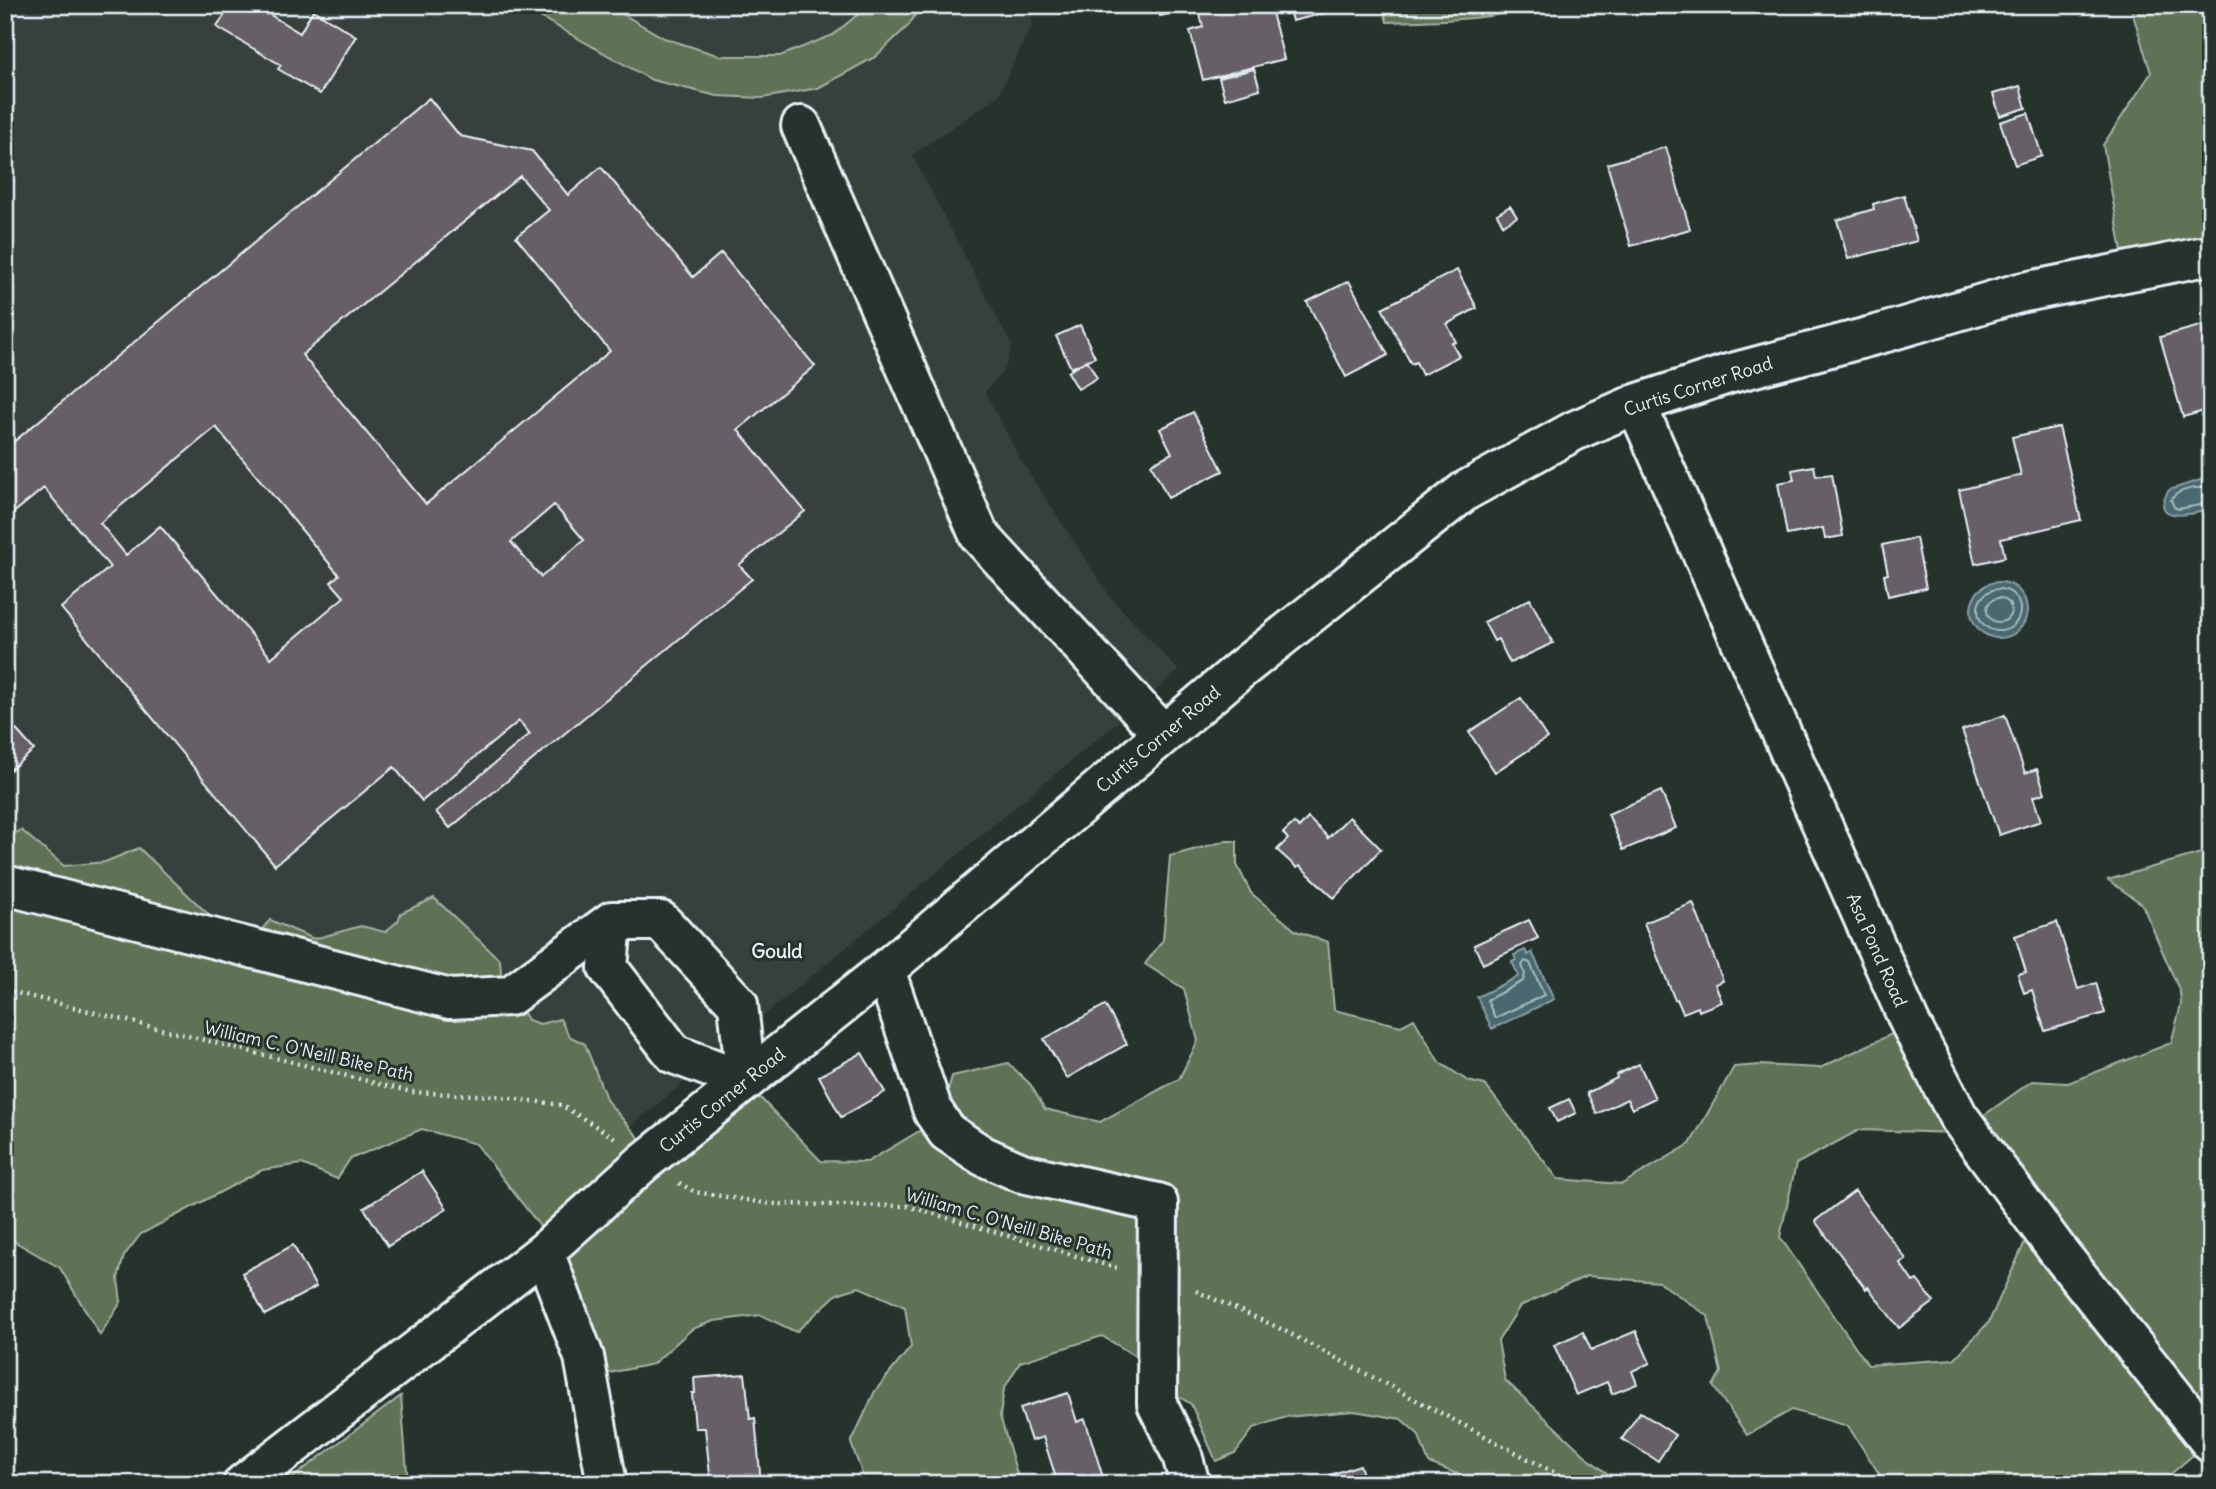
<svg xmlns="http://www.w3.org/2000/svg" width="2216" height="1489" viewBox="0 0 2216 1489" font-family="Delius,sans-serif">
  <rect width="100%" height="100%" fill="#26332d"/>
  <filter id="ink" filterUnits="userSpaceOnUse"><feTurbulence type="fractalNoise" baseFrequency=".0143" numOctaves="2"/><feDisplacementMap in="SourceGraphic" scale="14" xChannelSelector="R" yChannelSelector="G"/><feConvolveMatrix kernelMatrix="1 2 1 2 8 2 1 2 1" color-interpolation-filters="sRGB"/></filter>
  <g filter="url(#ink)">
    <!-- built -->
    <path fill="#39403e" d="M 5,5 L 1032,5 L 1032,24 L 998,96 L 912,155 L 1012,346 L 1005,368 L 985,392 L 1021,461 L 1111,598 L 1179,671 L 630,1127 L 607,1101 L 585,1044 L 528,1020 L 501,974 L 398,921 L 385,932 L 361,926 L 314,939 L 270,920 L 257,935 L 236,941 L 139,848 L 105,862 L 64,866 L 21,830 L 5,838 Z"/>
    <!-- green -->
    <path fill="#607254" stroke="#a4b2a6" stroke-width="2" fill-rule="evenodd" d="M 519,5 L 607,5 L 664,38 L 720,56 L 780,56 L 833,35 L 869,5 L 921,5 L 909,25 L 875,57 L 818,88 L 762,98 L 717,96 L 652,80 Z
      M 1382,5 L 1540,5 C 1487,21 1442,20 1387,22 Z
      M 2130,5 L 2211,5 L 2211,245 L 2124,263 L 2103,145 L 2151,73 Z
      M 21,830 L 64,866 L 105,862 L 139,848 L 236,941 L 257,935 L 270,920 L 314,939 L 361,926 L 385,932 L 398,921 L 401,913 L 434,898 L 500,960 L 501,974 L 528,1020 L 540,1024 L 560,1019 L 569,1036 L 585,1044 L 607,1101 L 652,1153 L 747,1084 L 821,1161 L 867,1162 L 931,1124 L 948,1090 L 952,1076 L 1008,1063 L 1030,1084 L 1045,1109 L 1100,1122 L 1179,1079 L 1198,1041 L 1184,989 L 1145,964 L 1163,940 L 1170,856 L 1226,841 L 1237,841 L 1237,865 L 1251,893 L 1296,931 L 1328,942 L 1334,1010 L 1401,1026 L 1414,1019 L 1439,1062 L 1468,1081 L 1485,1085 L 1558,1179 L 1622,1184 L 1690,1144 L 1734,1067 L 1760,1065 L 1820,1068 L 1898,1031 L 1959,1133 L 2032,1081 L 2068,1083 L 2171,1043 L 2181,1005 L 2180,992 L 2142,904 L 2108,880 L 2211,850 L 2211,1457 L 2199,1450 L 2159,1484 L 1879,1484 L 1882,1478 L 1848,1426 L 1792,1410 L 1747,1435 L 1713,1386 L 1721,1372 L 1708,1316 L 1659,1282 L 1587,1276 L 1520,1306 L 1498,1341 L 1505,1380 L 1590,1460 L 1621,1484 L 1483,1484 L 1429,1463 L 1418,1434 L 1401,1419 L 1354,1411 L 1286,1417 L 1254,1428 L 1235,1453 L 1216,1461 L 1191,1404 L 1167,1390 L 1146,1386 L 1135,1356 L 1102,1336 L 1020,1362 L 1004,1389 L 1000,1416 L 1020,1484 L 866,1484 L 851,1443 L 875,1391 L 911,1347 L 905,1307 L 859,1287 L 837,1294 L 796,1332 L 761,1315 L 714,1321 L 692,1329 L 653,1364 L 599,1375 L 546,1234 L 476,1144 L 422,1129 L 350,1159 L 337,1179 L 302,1164 L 262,1170 L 141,1234 L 124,1256 L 118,1278 L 121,1302 L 100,1335 L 60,1268 L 5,1236 L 5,838 ZM 1859,1130 L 1955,1133 L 2028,1235 L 1989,1322 L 1954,1359 L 1868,1365 L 1780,1237 L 1796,1164 Z
      M 401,1396 L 408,1484 L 284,1484 Z"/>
    <!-- water -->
    <path fill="#49686f" stroke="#899fa6" stroke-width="2" d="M 2200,480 L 2211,482 L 2211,509 C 2194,515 2147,524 2169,490 Z
      M1971 610a28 28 0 1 1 56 0a28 28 0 1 1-56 0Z
      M 1525,950 L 1528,955 L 1532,952 L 1554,999 L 1492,1029 L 1477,997 L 1519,976 L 1512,962 L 1516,960 L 1514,955 Z"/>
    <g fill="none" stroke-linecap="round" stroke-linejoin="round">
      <!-- shore -->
      <path stroke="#a8bac1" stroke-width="2" d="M 2211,488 C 2198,487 2178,488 2171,500 L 2174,507 L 2178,509 L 2211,503
        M1978 610a21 21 0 1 1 42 0a21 21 0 1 1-42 0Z
        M1987 610a12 12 0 1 1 24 0a12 12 0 1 1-24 0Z
        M 1525,961 L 1530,963 L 1544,995 L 1495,1018 L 1487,1000 L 1523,981 L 1525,974 L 1522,965 Z"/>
    </g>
    <!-- building -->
    <path fill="#665e66" stroke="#e8f1f8" stroke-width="2" fill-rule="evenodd" d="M 231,5 L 254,5 L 300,33 L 313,10 L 356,36 L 320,94 L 278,69 L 281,65 L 217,27 Z
      M 1157,5 L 1175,5 L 1177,12 L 1160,16 Z
      M 1198,5 L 1270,5 L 1284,59 L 1203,80 L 1190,31 L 1203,27 Z
      M 1288,5 L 1359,5 L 1292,21 Z
      M 1254,69 L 1260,89 L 1225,99 L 1219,78 Z
      M 2020,86 L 2026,108 L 2000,116 L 1993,94 Z
      M 429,98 L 460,136 L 532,151 L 568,195 L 601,167 L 693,277 L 721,253 L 815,366 L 738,430 L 805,511 L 739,565 L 752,579 L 450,828 L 436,812 L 530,734 L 519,721 L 422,801 L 394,767 L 275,865 L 61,608 L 110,567 L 44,488 L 6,519 L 5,449 ZM 520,176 L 549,210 L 516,237 L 610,351 L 426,504 L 302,355 ZM 216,427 L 339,575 L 331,582 L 344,597 L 271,658 L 160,526 L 126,555 L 100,523 ZM 554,505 L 584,540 L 541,577 L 511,542 Z
      M 2028,113 L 2042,156 L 2015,165 L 2000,122 Z
      M 1666,147 L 1690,229 L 1631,246 L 1607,164 Z
      M 1904,195 L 1917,241 L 1848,259 L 1837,220 L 1874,209 L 1873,204 Z
      M 1510,206 L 1517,217 L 1503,225 L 1497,214 Z
      M 1457,270 L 1477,308 L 1447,324 L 1456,342 L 1452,343 L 1459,356 L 1422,375 L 1416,362 L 1411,364 L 1382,308 Z
      M 1349,281 L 1388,355 L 1346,377 L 1307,302 Z
      M 2211,323 L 2211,386 L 2208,387 L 2211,409 L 2183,417 L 2160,337 Z
      M 1080,325 L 1095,357 L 1071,368 L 1056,336 Z
      M 1087,360 L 1097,378 L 1078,389 L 1068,372 Z
      M 1193,412 L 1223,471 L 1168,498 L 1151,464 L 1172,453 L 1160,429 Z
      M 2059,427 L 2081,520 L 2001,539 L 2005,557 L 1975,564 L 1959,490 L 2021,475 L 2012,437 Z
      M 1814,466 L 1816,476 L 1832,474 L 1843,536 L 1825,539 L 1823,528 L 1787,535 L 1778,483 L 1794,480 L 1792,470 Z
      M 1916,538 L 1926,588 L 1888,596 L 1884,575 L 1888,574 L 1882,545 Z
      M 1530,599 L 1553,643 L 1510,663 L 1498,639 L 1494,641 L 1484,622 Z
      M 1521,698 L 1547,738 L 1495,772 L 1469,732 Z
      M 2005,715 L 2025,773 L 2037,769 L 2045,793 L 2033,797 L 2041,821 L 1999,835 L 1962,730 Z
      M 5,717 L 34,750 L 5,774 Z
      M 1661,791 L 1676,828 L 1623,850 L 1608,814 Z
      M 1349,817 L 1381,849 L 1334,898 L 1300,866 L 1297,868 L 1277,850 L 1288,839 L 1283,833 L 1294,823 L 1299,828 L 1308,818 L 1328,837 L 1327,839 Z
      M 1693,903 L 1723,981 L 1715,984 L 1722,1002 L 1699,1011 L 1698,1007 L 1683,1013 L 1677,999 L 1675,1000 L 1644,923 Z
      M 1529,920 L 1538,938 L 1483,964 L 1474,945 Z
      M 2057,922 L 2078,989 L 2096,983 L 2105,1013 L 2045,1031 L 2032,990 L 2024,993 L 2018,974 L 2026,972 L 2015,936 Z
      M 1105,1005 L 1127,1044 L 1067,1078 L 1044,1039 Z
      M 862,1053 L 885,1092 L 841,1117 L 819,1076 Z
      M 1639,1064 L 1655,1098 L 1632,1109 L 1627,1099 L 1597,1114 L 1587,1093 L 1617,1078 L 1616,1075 Z
      M 1569,1099 L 1576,1113 L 1557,1122 L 1550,1108 Z
      M 422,1171 L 447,1209 L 388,1246 L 364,1208 Z
      M 1855,1191 L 1906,1259 L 1900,1263 L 1913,1282 L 1917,1280 L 1934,1302 L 1899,1328 L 1868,1287 L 1866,1289 L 1815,1221 Z
      M 293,1245 L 316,1287 L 265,1315 L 242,1273 Z
      M 1636,1331 L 1650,1363 L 1632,1371 L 1637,1384 L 1612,1394 L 1607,1382 L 1576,1395 L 1554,1345 L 1583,1332 L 1591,1350 Z
      M 745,1374 L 750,1419 L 755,1418 L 761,1484 L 711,1484 L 705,1428 L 695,1428 L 692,1393 L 695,1393 L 694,1378 Z
      M 1068,1393 L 1077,1422 L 1085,1419 L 1105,1484 L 1058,1484 L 1043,1437 L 1031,1441 L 1020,1408 Z
      M 1640,1412 L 1675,1435 L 1658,1461 L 1622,1439 Z
      M 1360,1465 L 1366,1484 L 1316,1484 L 1315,1480 Z"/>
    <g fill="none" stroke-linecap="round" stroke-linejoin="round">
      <defs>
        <path id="minor" d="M 801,126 L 979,535 L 1163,734
          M 1636,404 L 1909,1021 L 1958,1116 L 2058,1251 L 2211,1443
          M 5,885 L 450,999 L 510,996 L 612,921 L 661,921 L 738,1004 L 746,1081 L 674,1054 L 608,968 L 612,921
          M 885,970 L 933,1111 L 947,1132 L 983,1156 L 1022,1173 L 1158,1203 L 1157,1404 L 1182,1455 L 1190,1484
          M 544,1252 L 584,1357 L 607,1484
          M 243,1484 L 544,1252 L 644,1162 L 885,970 L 1240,670 L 1465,491 L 1574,431 L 1636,404 L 1728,374 L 1883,333 L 2019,293 L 2211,255"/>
      </defs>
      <!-- minor casing -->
      <use href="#minor" stroke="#e8f1f8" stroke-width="44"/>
      <!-- path -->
      <path stroke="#e8f1f8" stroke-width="4.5" stroke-dasharray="2 5" stroke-linecap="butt" d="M 5,990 L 411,1092 L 495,1096 L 561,1105 L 615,1138
        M 679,1183 L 695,1192 L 772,1204 L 907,1206 L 1120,1269
        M 1196,1291 L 1277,1327 L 1576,1484"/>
      <!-- minor -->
      <use href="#minor" stroke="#26332d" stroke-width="38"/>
    </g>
  </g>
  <g text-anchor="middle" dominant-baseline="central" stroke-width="6" stroke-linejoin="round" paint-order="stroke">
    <!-- street labels -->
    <g font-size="18" fill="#e8f1f8" stroke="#26332d">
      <text transform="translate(1698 386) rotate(-18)">Curtis Corner Road</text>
      <text transform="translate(1158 739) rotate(-40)">Curtis Corner Road</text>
      <text transform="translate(1877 950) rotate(66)">Asa Pond Road</text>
      <text transform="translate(309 1051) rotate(13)">William C. O'Neill Bike Path</text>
      <text transform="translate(722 1100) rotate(-39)">Curtis Corner Road</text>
      <text transform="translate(1009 1223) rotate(16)">William C. O'Neill Bike Path</text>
    </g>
    <!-- neighbourhood labels -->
    <g font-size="19" font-weight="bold" fill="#e8f1f8" stroke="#26332d">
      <text x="777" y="951">Gould</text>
    </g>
  </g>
  <!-- margin -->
  <rect width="2216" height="1489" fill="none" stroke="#26332d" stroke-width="28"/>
  <rect x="14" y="14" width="2188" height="1461" fill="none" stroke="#e8f1f8" stroke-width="2.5" filter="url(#ink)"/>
</svg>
